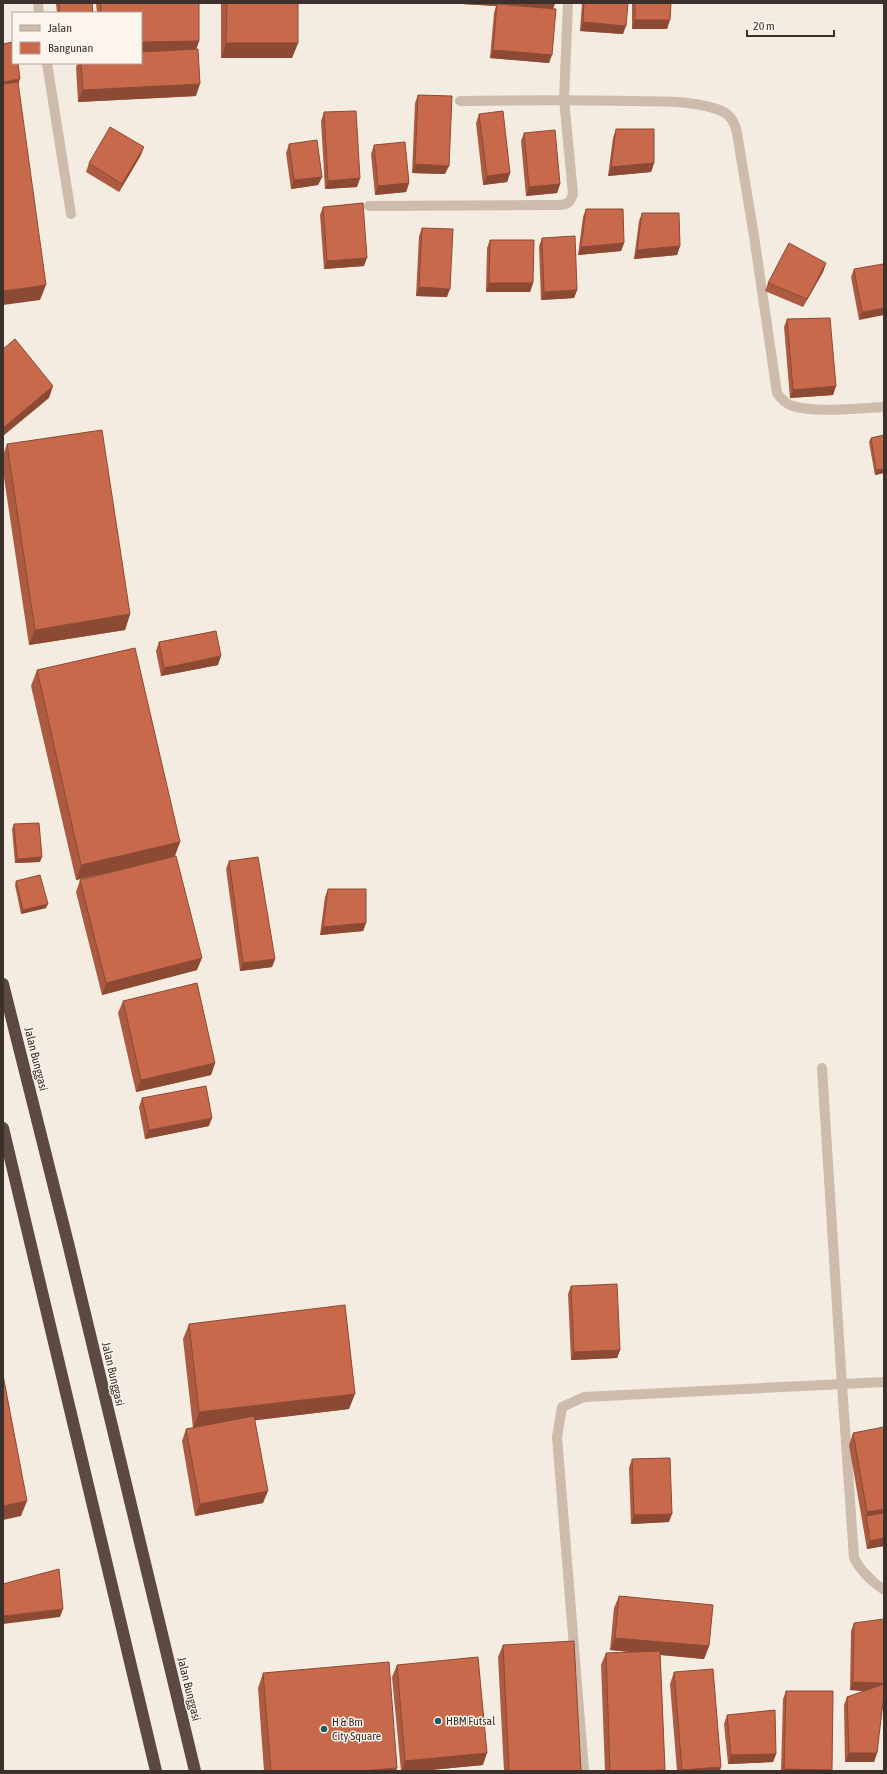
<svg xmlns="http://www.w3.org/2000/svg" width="887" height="1774" viewBox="0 0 887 1774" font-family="'Asap Condensed',sans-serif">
  <rect width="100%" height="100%" fill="#f4ebe1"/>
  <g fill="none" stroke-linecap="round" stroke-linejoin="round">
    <!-- lane -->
    <path stroke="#cdbbac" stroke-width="10" d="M 38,3 L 39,13
      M 47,63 L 71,214
      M 842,1385 L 854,1558 C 861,1572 871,1581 884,1590"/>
    <!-- street -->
    <path stroke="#cdbbac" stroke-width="10" d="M 460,101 C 518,100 576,100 634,101 C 662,102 695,100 722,111 C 731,115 735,123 737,133 L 754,236 L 777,393 C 781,399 786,404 793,406 C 813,413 861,408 884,407
      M 369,206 L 550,205 C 562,205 569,207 573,194 L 564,99 L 568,3
      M 822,1068 L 842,1385
      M 584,1771 L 557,1437 L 562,1407 L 584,1397 L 884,1382"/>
    <!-- highway -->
    <path stroke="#5c4a42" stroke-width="12" d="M 3,984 L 68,1243 L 195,1771
      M 3,1128 L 156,1771"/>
  </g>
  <!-- wall -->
  <path fill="#ac5a40" d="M 56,3 L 92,3 L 93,13 L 57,13 Z
    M 96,3 L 199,3 L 199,41 L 196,49 L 196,96 L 78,102 L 76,67 L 78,63 L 141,63 L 141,13 L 97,13 Z
    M 221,3 L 298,3 L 298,43 L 292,58 L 221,58 Z
    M 445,3 L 555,3 L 553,9 L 549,63 L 490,58 L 494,13 L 496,6 Z
    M 582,3 L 628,3 L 623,34 L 580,31 Z
    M 632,3 L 671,3 L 667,29 L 632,29 Z
    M 418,95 L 445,174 L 412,173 L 415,103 Z
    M 324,112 L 360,178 L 357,187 L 325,189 L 321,121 Z
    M 479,114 L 510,173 L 507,182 L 483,185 L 476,123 Z
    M 616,129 L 654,163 L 651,172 L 608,176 L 613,138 Z
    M 524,133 L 560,184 L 557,193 L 526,196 L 521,141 Z
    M 289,144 L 322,177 L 318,185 L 291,189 L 286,153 Z
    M 374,145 L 409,183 L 406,192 L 375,195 L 371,154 Z
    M 141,155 L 119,192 L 86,172 L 89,163 Z
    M 323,207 L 364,266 L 324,269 L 320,215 Z
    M 586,209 L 624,243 L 621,251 L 578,255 L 583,217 Z
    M 642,213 L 680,246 L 677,255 L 634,259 L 639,221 Z
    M 422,228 L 447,297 L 416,296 L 419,236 Z
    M 542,238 L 577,290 L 574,298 L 541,300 L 539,246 Z
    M 490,240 L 533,283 L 530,292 L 486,292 L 487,248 Z
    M 826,263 L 823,272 L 803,307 L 765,291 L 768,283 Z
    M 854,269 L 884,273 L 859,320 L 851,277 Z
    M 787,319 L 836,386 L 833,395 L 790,398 L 784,327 Z
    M 884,435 L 884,473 L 875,475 L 869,442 L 871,438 Z
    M 7,444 L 130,614 L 125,630 L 29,645 L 3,471 L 3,455 Z
    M 159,642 L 218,665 L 161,676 L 156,651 Z
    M 37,670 L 180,842 L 175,856 L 197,970 L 102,995 L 76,892 L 80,880 L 121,870 L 76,880 L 31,686 Z
    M 14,824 L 40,862 L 15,863 L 12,829 Z
    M 229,861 L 275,959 L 272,967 L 240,971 L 226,869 Z
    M 16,881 L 46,908 L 21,914 L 15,885 Z
    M 328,889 L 366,923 L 363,931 L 320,935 L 325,897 Z
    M 123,1001 L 215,1063 L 211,1075 L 136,1092 L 118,1013 Z
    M 142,1098 L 209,1126 L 145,1139 L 139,1107 Z
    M 571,1286 L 620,1350 L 617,1358 L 571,1360 L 568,1294 Z
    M 189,1324 L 349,1409 L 255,1420 L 263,1503 L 195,1516 L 182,1441 L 186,1429 L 193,1428 L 183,1339 Z
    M 853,1433 L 884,1546 L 867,1549 L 849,1445 Z
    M 632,1459 L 669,1522 L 631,1524 L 629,1468 Z
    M 619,1596 L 709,1646 L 704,1659 L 660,1655 L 665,1770 L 664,1771 L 605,1771 L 601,1665 L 606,1653 L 631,1652 L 610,1650 L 614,1608 Z
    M 854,1623 L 877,1753 L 874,1762 L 845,1762 L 844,1705 L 847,1697 L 864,1691 L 850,1690 L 851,1631 Z
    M 503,1645 L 581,1771 L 504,1771 L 498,1657 Z
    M 397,1665 L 483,1765 L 420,1771 L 401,1771 L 392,1677 Z
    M 674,1672 L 720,1771 L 677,1771 L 670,1684 Z
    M 263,1673 L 396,1771 L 264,1771 L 258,1688 Z
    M 786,1691 L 832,1771 L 781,1771 L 783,1699 Z
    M 727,1715 L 776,1754 L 773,1762 L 728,1764 L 724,1724 Z"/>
  <!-- shaded-wall -->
  <path fill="#8c4a34" d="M 445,3 L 555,3 L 553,9 L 497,4 L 496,6 Z
    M 635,20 L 670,20 L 667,29 L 632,29 Z
    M 583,22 L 626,26 L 623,34 L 580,31 Z
    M 199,41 L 195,53 L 141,54 L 141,42 Z
    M 226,43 L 298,43 L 292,58 L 221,58 Z
    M 493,50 L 552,55 L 549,63 L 490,58 Z
    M 20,79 L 17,88 L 3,90 L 3,82 Z
    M 200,84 L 196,96 L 78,102 L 83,90 Z
    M 144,147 L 141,155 L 119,192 L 122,184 Z
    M 654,163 L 651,172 L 608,176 L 611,167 Z
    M 415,164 L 449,166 L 445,174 L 412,173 Z
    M 510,173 L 507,182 L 483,185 L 487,176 Z
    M 322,177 L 318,185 L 291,189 L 294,180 Z
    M 360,178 L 357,187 L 325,189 L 328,181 Z
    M 409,183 L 406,192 L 375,195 L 378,186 Z
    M 560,184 L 557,193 L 526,196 L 529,187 Z
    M 624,243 L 621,251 L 578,255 L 581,247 Z
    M 680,246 L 677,255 L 634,259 L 637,250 Z
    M 367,258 L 364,266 L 324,269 L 327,261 Z
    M 826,263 L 823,272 L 803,307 L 807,299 Z
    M 489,283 L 533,283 L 530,292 L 486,292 Z
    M 46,285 L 40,300 L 3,305 L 3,291 Z
    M 419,287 L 450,289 L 447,297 L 416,296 Z
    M 577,290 L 574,298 L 541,300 L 544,292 Z
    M 884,308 L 884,315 L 859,320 L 862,312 Z
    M 53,386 L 49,398 L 3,436 L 3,428 Z
    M 836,386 L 833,395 L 790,398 L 793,390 Z
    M 884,469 L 884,473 L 875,475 L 876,470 Z
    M 130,614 L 125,630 L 29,645 L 35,630 Z
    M 221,656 L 218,665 L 161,676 L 164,668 Z
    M 180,842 L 174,857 L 76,880 L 81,865 Z
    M 42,857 L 40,862 L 15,863 L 17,859 Z
    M 48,904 L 46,908 L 21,914 L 23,910 Z
    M 366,923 L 363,931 L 320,935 L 323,927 Z
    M 202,958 L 197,970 L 102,995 L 106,983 Z
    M 275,959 L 272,967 L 240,971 L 243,963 Z
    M 215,1063 L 211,1075 L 136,1092 L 141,1080 Z
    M 212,1118 L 209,1126 L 145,1139 L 149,1130 Z
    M 620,1350 L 617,1358 L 571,1360 L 574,1352 Z
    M 355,1394 L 349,1409 L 193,1428 L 199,1412 Z
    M 268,1491 L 263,1503 L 195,1516 L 200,1504 Z
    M 27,1501 L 21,1516 L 3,1520 L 3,1506 Z
    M 884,1509 L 884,1521 L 866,1516 L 867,1512 Z
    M 672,1514 L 669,1522 L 631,1524 L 634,1515 Z
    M 884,1538 L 884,1546 L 867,1549 L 870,1541 Z
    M 63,1609 L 60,1617 L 3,1624 L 3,1616 Z
    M 615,1638 L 709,1646 L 704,1659 L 610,1650 Z
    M 853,1682 L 884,1683 L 882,1692 L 850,1690 Z
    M 487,1753 L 483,1765 L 420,1771 L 402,1771 L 405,1761 Z
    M 849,1753 L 877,1753 L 874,1762 L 845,1762 Z
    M 776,1754 L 773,1762 L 728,1764 L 731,1755 Z
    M 721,1767 L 720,1771 L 682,1771 L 682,1770 Z
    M 397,1768 L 396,1771 L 359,1771 Z
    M 784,1769 L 832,1770 L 832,1771 L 784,1771 Z
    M 665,1770 L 664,1771 L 631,1771 Z"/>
  <!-- building -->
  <path fill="#c8694b" stroke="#8c4a34" d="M 59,3 L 92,3 L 93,13 L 60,13 Z
    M 101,3 L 199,3 L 199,41 L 141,42 L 141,13 L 101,13 Z
    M 227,3 L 298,3 L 298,43 L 226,43 Z
    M 584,3 L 628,3 L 626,26 L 583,22 Z
    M 635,3 L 671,3 L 670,20 L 635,20 Z
    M 497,4 L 556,9 L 552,55 L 493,50 Z
    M 13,42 L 13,63 L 18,63 L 20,79 L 3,82 L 3,44 Z
    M 198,49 L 200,84 L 83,90 L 81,63 L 141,63 L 141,52 Z
    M 18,82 L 46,285 L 3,291 L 3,84 Z
    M 418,95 L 452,96 L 449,166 L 415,164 Z
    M 356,111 L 360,178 L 328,181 L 324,112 Z
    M 503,111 L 510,173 L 487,176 L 479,114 Z
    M 110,127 L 144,147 L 122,184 L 89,163 Z
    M 616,129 L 654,129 L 654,163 L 611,167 Z
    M 555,130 L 560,184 L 529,187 L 524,133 Z
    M 317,140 L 322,177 L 294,180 L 289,144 Z
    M 405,142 L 409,183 L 378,186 L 374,145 Z
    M 363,203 L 367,258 L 327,261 L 323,207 Z
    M 586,209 L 623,209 L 624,243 L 581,247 Z
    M 642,213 L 679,213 L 680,246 L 637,250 Z
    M 422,228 L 453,229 L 450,289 L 419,287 Z
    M 575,236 L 577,290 L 544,292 L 542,238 Z
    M 490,240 L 534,240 L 533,283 L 489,283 Z
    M 789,243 L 826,263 L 807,299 L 768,283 Z
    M 883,264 L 884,273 L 884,308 L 862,312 L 854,269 Z
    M 830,318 L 836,386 L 793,390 L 787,319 Z
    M 15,339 L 53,386 L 3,428 L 3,349 Z
    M 102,430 L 130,614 L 35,630 L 7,444 Z
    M 884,435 L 884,469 L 876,470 L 871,438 Z
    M 216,631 L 221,656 L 164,668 L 159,642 Z
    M 135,648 L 180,842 L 81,865 L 37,670 Z
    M 39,823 L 42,857 L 17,859 L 14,824 Z
    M 176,856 L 202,958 L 106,983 L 80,880 Z
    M 258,857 L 275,959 L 243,963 L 229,861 Z
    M 40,875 L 48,904 L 23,910 L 16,881 Z
    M 328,889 L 366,889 L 366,923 L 323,927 Z
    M 197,983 L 215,1063 L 141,1080 L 123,1001 Z
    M 206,1086 L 212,1118 L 149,1130 L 142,1098 Z
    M 617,1284 L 620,1350 L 574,1352 L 571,1286 Z
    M 345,1305 L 355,1394 L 199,1412 L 189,1324 Z
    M 3,1375 L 27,1501 L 3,1506 Z
    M 254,1416 L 268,1491 L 200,1504 L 186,1429 Z
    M 884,1427 L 884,1509 L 867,1512 L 853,1433 Z
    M 670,1458 L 672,1514 L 634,1515 L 632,1459 Z
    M 884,1513 L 884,1538 L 870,1541 L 866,1516 Z
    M 59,1569 L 63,1609 L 3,1616 L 3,1584 Z
    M 619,1596 L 713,1605 L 709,1646 L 615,1638 Z
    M 884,1619 L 884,1683 L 853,1682 L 854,1623 Z
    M 574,1641 L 581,1771 L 509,1771 L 503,1645 Z
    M 660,1651 L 665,1770 L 631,1771 L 610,1771 L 606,1653 Z
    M 478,1657 L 487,1753 L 405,1761 L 397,1665 Z
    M 389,1662 L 397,1768 L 359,1771 L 271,1771 L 263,1673 Z
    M 713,1669 L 721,1767 L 682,1770 L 674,1672 Z
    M 884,1684 L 884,1694 L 877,1753 L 849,1753 L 847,1697 Z
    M 786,1691 L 833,1691 L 832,1770 L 784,1769 Z
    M 775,1710 L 776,1754 L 731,1755 L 727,1715 Z"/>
  <!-- markers -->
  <g fill="#1f5a5e" stroke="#fbf5ee" stroke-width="1.5">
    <circle cx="438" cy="1721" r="4"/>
    <circle cx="324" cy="1729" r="4"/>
  </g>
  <g text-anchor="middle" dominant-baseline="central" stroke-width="3" stroke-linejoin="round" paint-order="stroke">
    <!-- street labels -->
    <g font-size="12" fill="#3b302b" stroke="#fbf5ee">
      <text transform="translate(36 1059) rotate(76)">Jalan Bunggasi</text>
      <text transform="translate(113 1374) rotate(77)">Jalan Bunggasi</text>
      <text transform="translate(189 1689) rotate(76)">Jalan Bunggasi</text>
    </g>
    <!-- poi labels -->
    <g font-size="12" fill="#3b302b" stroke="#fbf5ee" text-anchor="start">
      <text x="446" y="1721">HBM Futsal</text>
      <text x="332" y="1722">H &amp; Bm<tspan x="332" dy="14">City Square</tspan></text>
    </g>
  </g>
  <!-- border -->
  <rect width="887" height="1774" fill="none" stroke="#3b302b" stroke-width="8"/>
  <!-- legend -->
  <rect x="12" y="12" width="130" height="52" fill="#fbf5ee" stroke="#aea6a0"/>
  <rect x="20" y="25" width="20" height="6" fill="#cdbbac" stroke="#aea6a0"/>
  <text x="48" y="32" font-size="12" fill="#3b302b">Jalan</text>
  <rect x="20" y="42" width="20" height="12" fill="#c8694b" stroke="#aea6a0"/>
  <text x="48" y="52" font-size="12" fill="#3b302b">Bangunan</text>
  <!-- scale -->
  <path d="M747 30v6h87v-6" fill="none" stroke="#3b302b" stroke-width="2"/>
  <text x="753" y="30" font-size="12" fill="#3b302b" stroke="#fbf5ee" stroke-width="3" paint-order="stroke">20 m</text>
</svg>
